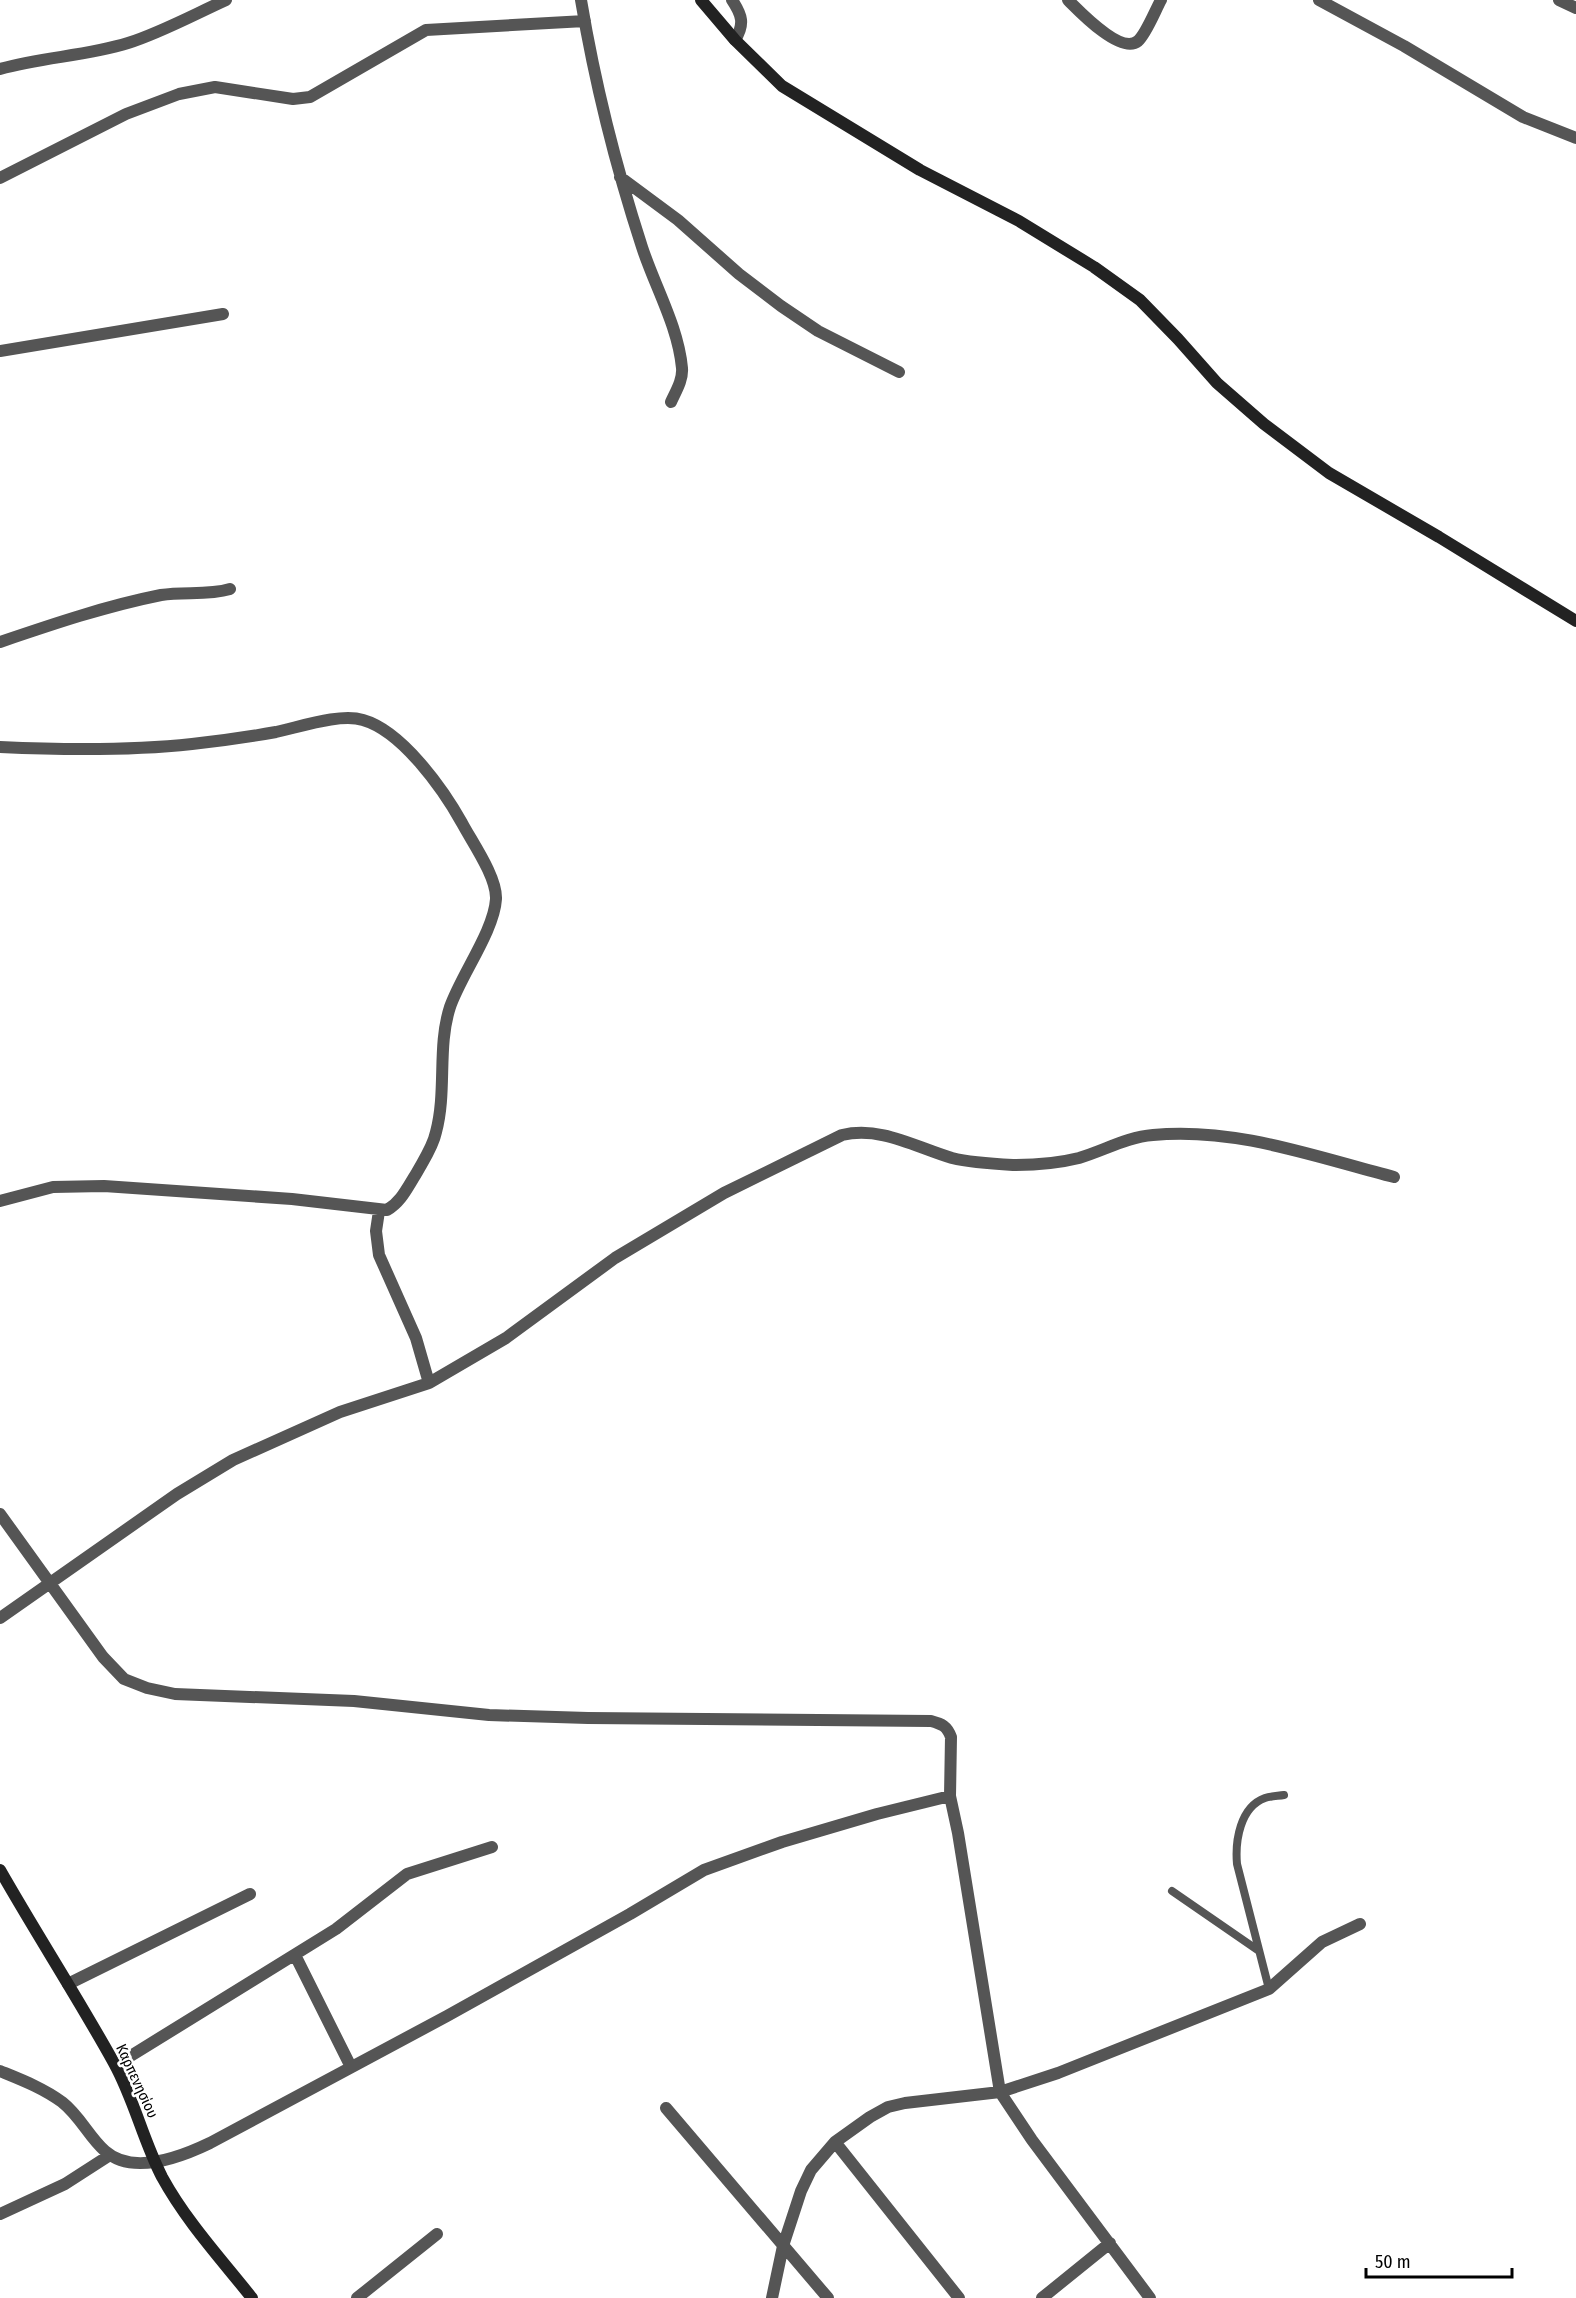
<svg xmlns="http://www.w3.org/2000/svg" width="1576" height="2298" viewBox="0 0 1576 2298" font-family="'Fira Sans Condensed',sans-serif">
  <rect width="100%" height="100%" fill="#fff"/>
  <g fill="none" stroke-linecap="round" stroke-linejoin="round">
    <!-- lane -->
    <path stroke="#555" stroke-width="8" d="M 1172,1891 L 1259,1951
      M 1269,1989 L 1237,1864 C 1235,1841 1240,1807 1265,1798 C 1271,1796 1278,1796 1284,1795"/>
    <!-- street -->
    <path stroke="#555" stroke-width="12" d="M 581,0 C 595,84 616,167 642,247 C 655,287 678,326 682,368 C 683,380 676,391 671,402
      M 732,0 C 742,15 745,24 735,40
      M 1068,0 C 1079,11 1121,55 1138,41 C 1146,34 1155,11 1161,0
      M 1319,0 L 1404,46 L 1523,117 L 1576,138
      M 1559,0 L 1576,8
      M 0,69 C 42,57 86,56 128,43 C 160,33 195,14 226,0
      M 620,177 L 678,220 L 739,274 L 781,306 L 818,331 L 899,372
      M 0,178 L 126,114 L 179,94 L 215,87 L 293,99 L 310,97 L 426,30 L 585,21
      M 0,351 L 223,314
      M 0,642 C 53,624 106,606 161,595 C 184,591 207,596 230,589
      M 0,747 C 64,750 128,751 192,744 C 220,741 248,737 276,732 C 300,727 340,713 363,720 C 402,731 443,789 462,823 C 472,842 497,877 496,899 C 494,931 461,975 450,1007 C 437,1047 447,1091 436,1132 C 433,1147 423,1161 416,1174 C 407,1188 401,1202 387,1210 L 292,1199 L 104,1186 L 53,1187 L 0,1201
      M 429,1383 L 506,1338 L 615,1258 L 724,1193 L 842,1135 C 881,1126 915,1147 952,1158 C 972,1163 995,1164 1015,1165 C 1036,1165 1059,1163 1079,1158 C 1103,1151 1127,1137 1153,1135 C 1235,1127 1316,1157 1394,1177
      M 0,1514 L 103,1657 L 124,1679 L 147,1688 L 175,1694 L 354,1701 L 489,1715 L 588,1718 L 931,1721 C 942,1724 947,1726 951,1737 L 950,1796 L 958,1833 L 1000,2092 L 1032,2140 L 1150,2298
      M 0,1618 L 177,1494 L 233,1460 L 340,1412 L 429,1383 L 416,1338 L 379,1255 L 376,1231 L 379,1211
      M 295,1955 L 351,2067
      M 68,1984 L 250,1894
      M 116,2065 L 336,1929 L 407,1874 L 492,1847
      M 0,2071 C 22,2080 43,2088 62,2102 C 80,2116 89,2137 105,2151 C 133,2176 181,2157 210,2143 L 447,2016 L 630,1914 L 704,1870 L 782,1842 L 877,1814 L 950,1796
      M 666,2108 L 828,2298
      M 835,2142 L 959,2298
      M 0,2214 L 65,2184 L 110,2155
      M 357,2298 L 437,2234
      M 772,2298 L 783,2246 L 801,2191 L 811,2170 L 835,2142 L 870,2117 L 888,2107 L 905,2103 L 1000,2092 L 1058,2073 L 1269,1989 L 1322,1942 L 1360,1924
      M 1042,2298 L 1110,2243"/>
    <!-- secondary -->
    <path stroke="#222" stroke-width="12" d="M 701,0 L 735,40 L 782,86 L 920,170 L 1019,221 L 1094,267 L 1140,300 L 1178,339 L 1217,383 L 1264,424 L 1329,473 L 1439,537 L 1576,621
      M 0,1870 C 37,1935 78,1998 114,2063 C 134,2099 143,2140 162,2177 C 186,2221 221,2259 252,2298"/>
  </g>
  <g text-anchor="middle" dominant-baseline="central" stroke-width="5" stroke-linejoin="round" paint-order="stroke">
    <!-- street labels -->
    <g font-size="15" fill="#000" stroke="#fff">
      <text transform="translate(137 2081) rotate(65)">Καρπενησίου</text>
    </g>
  </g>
  <!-- scale -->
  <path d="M1366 2268v9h146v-9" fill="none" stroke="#000000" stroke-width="3"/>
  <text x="1375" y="2268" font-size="18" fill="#000000" stroke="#ffffff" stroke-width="4.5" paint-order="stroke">50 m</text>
</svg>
